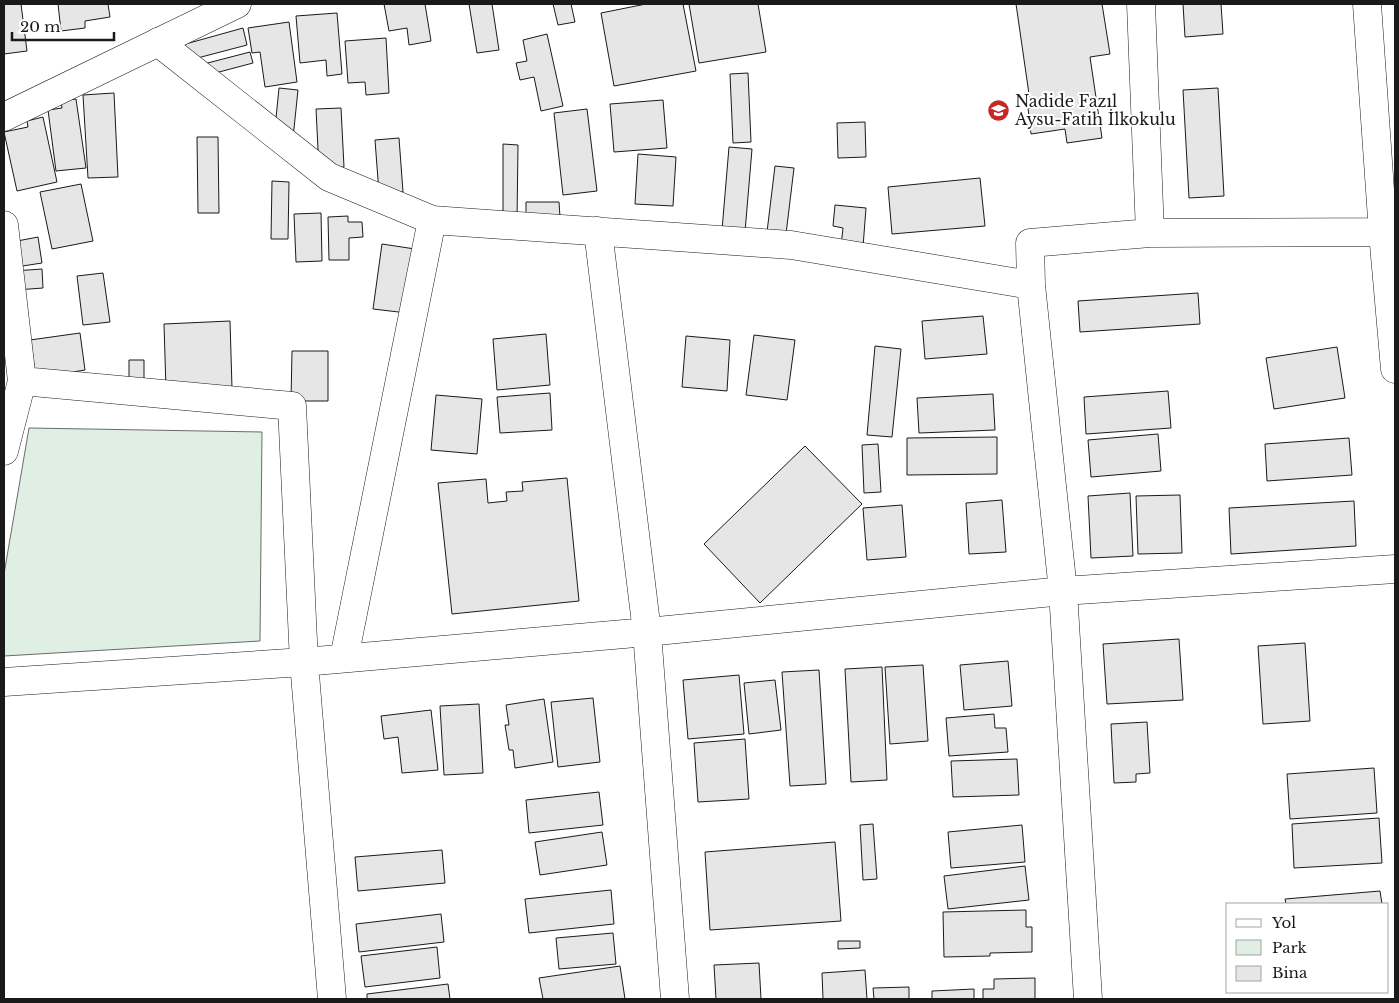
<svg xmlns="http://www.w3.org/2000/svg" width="1399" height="1003" viewBox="0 0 1399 1003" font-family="'Libre Baskerville',serif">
  <rect width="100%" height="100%" fill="#fff"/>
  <!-- green -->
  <path fill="#e0efe3" stroke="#6a6a6a" d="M 29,428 L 262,432 L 260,641 L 4,656 L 4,574 Z"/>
  <!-- building -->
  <path fill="#e6e6e6" stroke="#1a1a1a" d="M 4,4 L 21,4 L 27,51 L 4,54 Z
    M 58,4 L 108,4 L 110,17 L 85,21 L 85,28 L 61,31 Z
    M 384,4 L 425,4 L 431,41 L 409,45 L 407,28 L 389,31 Z
    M 469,4 L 492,4 L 499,50 L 477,53 Z
    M 553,4 L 571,4 L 575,22 L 558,25 Z
    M 646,4 L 683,4 L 696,71 L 614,86 L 601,13 Z
    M 689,4 L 758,4 L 766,52 L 699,63 Z
    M 1016,4 L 1102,4 L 1110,54 L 1090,57 L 1102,138 L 1067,143 L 1065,129 L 1031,134 L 1028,108 L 1031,108 Z
    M 1183,4 L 1221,4 L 1223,34 L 1185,37 Z
    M 337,13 L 342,74 L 327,76 L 326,60 L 300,63 L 296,16 Z
    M 289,22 L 297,82 L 265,87 L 260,52 L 252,53 L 248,28 Z
    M 243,28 L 247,45 L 186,61 L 182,45 Z
    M 547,34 L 563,106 L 541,111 L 534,77 L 520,80 L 516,63 L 527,61 L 523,40 Z
    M 386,38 L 389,93 L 366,95 L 365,82 L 348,83 L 345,41 Z
    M 250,52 L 253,63 L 204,76 L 196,66 Z
    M 748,73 L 751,142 L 733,143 L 730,74 Z
    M 279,88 L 298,90 L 293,138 L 275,128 Z
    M 1218,88 L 1224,196 L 1189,198 L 1183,90 Z
    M 114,93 L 118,177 L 88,178 L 83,95 Z
    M 76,99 L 86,168 L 56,171 L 48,110 L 62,108 L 61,101 Z
    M 663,100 L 667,148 L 614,152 L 610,104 Z
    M 341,108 L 344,167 L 319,169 L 316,109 Z
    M 587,109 L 597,191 L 563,195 L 554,113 Z
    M 43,117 L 57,182 L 17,191 L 4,132 L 28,127 L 27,121 Z
    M 865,122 L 866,157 L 838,158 L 837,123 Z
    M 197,137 L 218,137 L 219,213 L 198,213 Z
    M 399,138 L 403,192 L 379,193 L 375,140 Z
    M 503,144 L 518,145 L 517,220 L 503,219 Z
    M 729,147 L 752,149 L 745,232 L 722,230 Z
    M 638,154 L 676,157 L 673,206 L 635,204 Z
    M 775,166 L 794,168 L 786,234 L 767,232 Z
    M 980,178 L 985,226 L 892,234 L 888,187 Z
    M 272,181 L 289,182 L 288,239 L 271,239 Z
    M 81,184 L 93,241 L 52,249 L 40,192 Z
    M 526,202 L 559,202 L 560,217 L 526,218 Z
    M 835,205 L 866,208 L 863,247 L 841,246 L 843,228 L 833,226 Z
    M 321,213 L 322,261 L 296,262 L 294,214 Z
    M 348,216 L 348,222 L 362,222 L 363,237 L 349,238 L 349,260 L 329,260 L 328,217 Z
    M 38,237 L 42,263 L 16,267 L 12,242 Z
    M 382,244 L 415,249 L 407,313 L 373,309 Z
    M 42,269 L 43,288 L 16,290 L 14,271 Z
    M 103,273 L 110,322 L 83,325 L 77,276 Z
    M 1198,293 L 1200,324 L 1080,332 L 1078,301 Z
    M 983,316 L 987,354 L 925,359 L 922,321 Z
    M 230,321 L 232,388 L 166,390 L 164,324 Z
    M 80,333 L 85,370 L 36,378 L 30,340 Z
    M 546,334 L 550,385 L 497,390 L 493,339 Z
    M 754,335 L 795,340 L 787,400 L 746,395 Z
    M 686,336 L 730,340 L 727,391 L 682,387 Z
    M 875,346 L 901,349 L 892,437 L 867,435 Z
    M 1337,347 L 1345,398 L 1274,409 L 1266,358 Z
    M 292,351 L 328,351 L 328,401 L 291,401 Z
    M 129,360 L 144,360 L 144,380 L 129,380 Z
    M 1168,391 L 1171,428 L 1086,434 L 1084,397 Z
    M 550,393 L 552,430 L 500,433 L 497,397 Z
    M 993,394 L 995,430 L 919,433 L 917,398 Z
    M 436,395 L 482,399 L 477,454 L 431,450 Z
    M 1158,434 L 1161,471 L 1091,477 L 1088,440 Z
    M 997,437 L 997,474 L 907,475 L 907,438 Z
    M 1349,438 L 1352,475 L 1267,481 L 1265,444 Z
    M 878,444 L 881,492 L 864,493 L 862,445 Z
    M 805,446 L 862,504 L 760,603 L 704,544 Z
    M 567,478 L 579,601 L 452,614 L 438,483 L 486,479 L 488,503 L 507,501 L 506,492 L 523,491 L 522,482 Z
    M 1130,493 L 1133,556 L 1091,558 L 1088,496 Z
    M 1180,495 L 1182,553 L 1138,554 L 1136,496 Z
    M 1002,500 L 1006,552 L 969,554 L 966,503 Z
    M 1354,501 L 1356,546 L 1231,554 L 1229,508 Z
    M 902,505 L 906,557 L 867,560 L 863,508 Z
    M 1179,639 L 1183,700 L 1107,704 L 1103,644 Z
    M 1305,643 L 1310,721 L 1263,724 L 1258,646 Z
    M 1008,661 L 1012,706 L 964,710 L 960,665 Z
    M 923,665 L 928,741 L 890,744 L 885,667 Z
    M 882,667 L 887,780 L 851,782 L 845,669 Z
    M 819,670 L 826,784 L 790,786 L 782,672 Z
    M 739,675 L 744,734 L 688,739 L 683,680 Z
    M 775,680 L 781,730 L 749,734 L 744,683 Z
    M 593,698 L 600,762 L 558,767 L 551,702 Z
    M 544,699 L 553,762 L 515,768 L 513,750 L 509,750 L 505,725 L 509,725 L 506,705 Z
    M 479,704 L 483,773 L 444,775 L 440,706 Z
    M 431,710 L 438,770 L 402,773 L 398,737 L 384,739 L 381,716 Z
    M 994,714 L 995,728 L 1006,728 L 1008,752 L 949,756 L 946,718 Z
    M 1147,722 L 1150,773 L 1136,774 L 1136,782 L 1114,783 L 1111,724 Z
    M 745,739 L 749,799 L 698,802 L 694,743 Z
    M 1017,759 L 1019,795 L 953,797 L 951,761 Z
    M 1374,768 L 1377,813 L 1290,819 L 1287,774 Z
    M 599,792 L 603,825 L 529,833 L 526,800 Z
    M 1379,818 L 1382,863 L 1294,868 L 1292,824 Z
    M 873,824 L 877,879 L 863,880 L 860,825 Z
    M 1022,825 L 1025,862 L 951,868 L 948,832 Z
    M 602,832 L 607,865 L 540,875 L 535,842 Z
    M 835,842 L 841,921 L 710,930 L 705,852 Z
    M 442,850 L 445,883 L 358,891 L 355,857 Z
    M 1025,866 L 1029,900 L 948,909 L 944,876 Z
    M 611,890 L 614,924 L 529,933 L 525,899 Z
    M 1380,891 L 1382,904 L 1286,904 L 1285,899 Z
    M 1026,910 L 1026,927 L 1032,927 L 1032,952 L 990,953 L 990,956 L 944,957 L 943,912 Z
    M 441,914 L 444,942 L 359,952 L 356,924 Z
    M 613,933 L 616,964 L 559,969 L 556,938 Z
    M 838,941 L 860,941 L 860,948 L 838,949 Z
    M 437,947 L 440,978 L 365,987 L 361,956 Z
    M 759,963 L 761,999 L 716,999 L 714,965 Z
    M 620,966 L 625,999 L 543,999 L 539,978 Z
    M 865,970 L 867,999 L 823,999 L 822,973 Z
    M 1035,978 L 1035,999 L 983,999 L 983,989 L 994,989 L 994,979 Z
    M 448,984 L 450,999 L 367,999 L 367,994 Z
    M 909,987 L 909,999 L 874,999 L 873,988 Z
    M 974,989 L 974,999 L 932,999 L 932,991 Z"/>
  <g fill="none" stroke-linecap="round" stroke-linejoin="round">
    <defs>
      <path id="minor" d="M 1141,4 L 1150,233
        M 1367,4 L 1383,233 L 1395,369
        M 158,42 L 329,177 L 432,220 L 791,245 L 1031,285
        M 4,225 L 22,381
        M 598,231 L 647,632 L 675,999
        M 4,451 L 22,381 L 292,406 L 304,662 L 332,999
        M 344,658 L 432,220
        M 4,682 L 304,662 L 647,632 L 1063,591 L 1395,569
        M 1088,999 L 1063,591 L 1031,285 L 1030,243 L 1150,233 L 1395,232"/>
      <path id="tertiary" d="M 4,117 L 237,4"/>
    </defs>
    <!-- minor casing -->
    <use href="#minor" stroke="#1a1a1a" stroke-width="29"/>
    <!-- tertiary casing -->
    <use href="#tertiary" stroke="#1a1a1a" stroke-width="29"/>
    <!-- minor -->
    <use href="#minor" stroke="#fff" stroke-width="28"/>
    <!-- tertiary -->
    <use href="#tertiary" stroke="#fff" stroke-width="28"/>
  </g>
  <!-- icons -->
  <defs>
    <symbol id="school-disc" viewBox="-11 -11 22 22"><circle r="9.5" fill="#c62828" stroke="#fff"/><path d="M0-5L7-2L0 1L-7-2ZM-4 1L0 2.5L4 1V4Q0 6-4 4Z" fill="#fff"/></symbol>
  </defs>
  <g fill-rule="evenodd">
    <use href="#school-disc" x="986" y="98" width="25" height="25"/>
  </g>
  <g text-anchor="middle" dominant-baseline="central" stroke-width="4" stroke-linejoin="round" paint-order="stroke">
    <!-- poi labels -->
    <g font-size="16" fill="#1a1a1a" stroke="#fff" text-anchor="start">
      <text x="1015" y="101">Nadide Fazıl<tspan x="1015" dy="18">Aysu-Fatih İlkokulu</tspan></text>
    </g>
  </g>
  <!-- border -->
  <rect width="1399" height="1003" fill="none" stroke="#1a1a1a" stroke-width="10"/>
  <!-- legend -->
  <rect x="1226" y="903" width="162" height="90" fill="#ffffff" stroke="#a3a3a3"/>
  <rect x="1236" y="919" width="25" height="8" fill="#ffffff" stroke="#a3a3a3"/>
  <text x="1272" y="928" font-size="15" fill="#1a1a1a">Yol</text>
  <rect x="1236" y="940" width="25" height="15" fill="#e0efe3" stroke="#a3a3a3"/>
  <text x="1272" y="953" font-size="15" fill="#1a1a1a">Park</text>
  <rect x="1236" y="966" width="25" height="15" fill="#e6e6e6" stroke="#a3a3a3"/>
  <text x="1272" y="978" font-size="15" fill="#1a1a1a">Bina</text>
  <!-- scale -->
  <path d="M12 32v8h102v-8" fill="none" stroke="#1a1a1a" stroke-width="2.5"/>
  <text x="20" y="32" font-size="15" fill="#1a1a1a" stroke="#ffffff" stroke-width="4" paint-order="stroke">20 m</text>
</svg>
